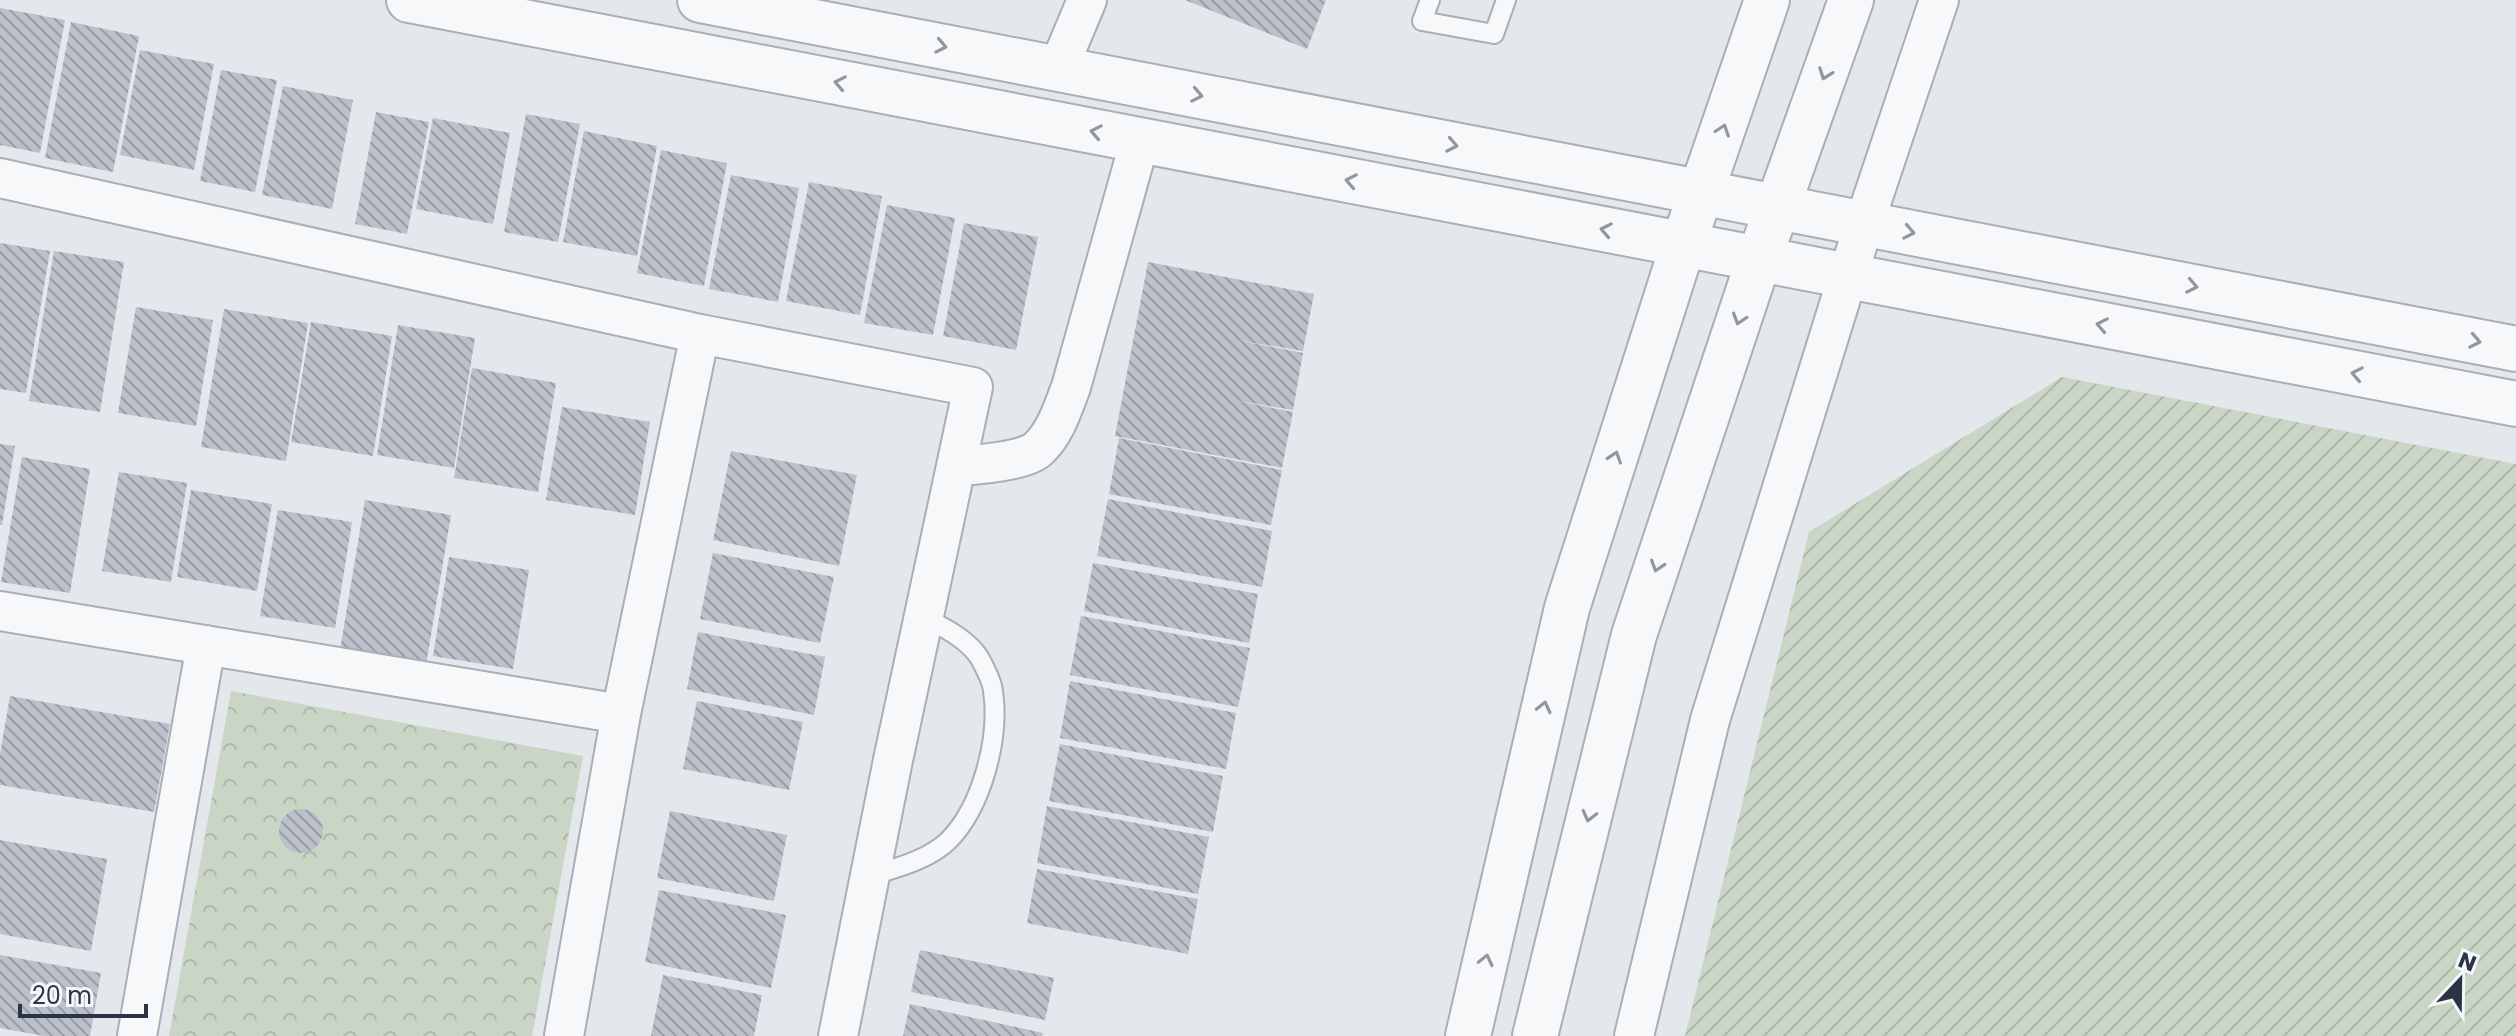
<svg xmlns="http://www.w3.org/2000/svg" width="2516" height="1036" viewBox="0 0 2516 1036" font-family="Poppins,sans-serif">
  <defs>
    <pattern id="forest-crowns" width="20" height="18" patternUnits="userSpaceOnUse" patternTransform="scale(2)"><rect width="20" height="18" fill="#c9d6c5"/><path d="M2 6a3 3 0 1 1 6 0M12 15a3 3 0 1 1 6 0" fill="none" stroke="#adb8ab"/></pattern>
    <pattern id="garden-furrows" width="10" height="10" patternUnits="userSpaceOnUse" patternTransform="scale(2)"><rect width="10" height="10" fill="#c9d6c5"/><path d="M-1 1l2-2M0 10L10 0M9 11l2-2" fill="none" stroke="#adb8ab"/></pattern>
    <pattern id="building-back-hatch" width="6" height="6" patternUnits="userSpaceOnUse" patternTransform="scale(2)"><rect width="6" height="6" fill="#bbc0ca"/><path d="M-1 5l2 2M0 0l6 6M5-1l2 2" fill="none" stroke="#989da6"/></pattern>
  </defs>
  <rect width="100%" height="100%" fill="#e4e7ec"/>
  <!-- forest -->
  <path fill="url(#forest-crowns)" d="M 231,691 L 583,756 L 532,1036 L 169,1036 Z"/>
  <!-- garden -->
  <path fill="url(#garden-furrows)" d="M 2062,377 L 2516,464 L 2516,1036 L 1685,1036 L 1809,532 Z"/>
  <!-- building -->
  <path fill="url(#building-back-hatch)" d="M 1185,0 L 1326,0 L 1307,49 Z
    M 0,8 L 65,20 L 40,153 L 0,145 Z
    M 71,22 L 139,36 L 113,172 L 45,158 Z
    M 140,50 L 214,64 L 194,170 L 120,155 Z
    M 221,70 L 277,80 L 255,192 L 200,181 Z
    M 283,86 L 353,100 L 332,209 L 262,195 Z
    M 376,112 L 429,122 L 407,234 L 355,224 Z
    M 526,114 L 580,124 L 558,242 L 504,232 Z
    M 433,118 L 510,133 L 493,224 L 416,209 Z
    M 584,131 L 657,146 L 637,256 L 563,242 Z
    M 661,150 L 727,163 L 704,286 L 637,273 Z
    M 731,175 L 799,188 L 778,302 L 709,289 Z
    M 809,182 L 882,196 L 860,315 L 786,301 Z
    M 887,205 L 955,218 L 933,335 L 864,323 Z
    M 964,223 L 1038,237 L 1016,350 L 943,336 Z
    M 0,243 L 50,251 L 26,393 L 0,389 Z
    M 54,251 L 124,262 L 100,412 L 29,401 Z
    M 1148,262 L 1314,294 L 1303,351 L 1236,340 L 1303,353 L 1293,410 L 1232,400 L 1293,412 L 1282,468 L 1115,436 Z
    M 136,307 L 213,320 L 196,426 L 118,413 Z
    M 224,309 L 308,323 L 286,461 L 201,447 Z
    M 311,322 L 392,336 L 373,456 L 291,442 Z
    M 398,325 L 475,338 L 454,468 L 377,455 Z
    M 472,368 L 556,383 L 538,492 L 454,478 Z
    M 562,407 L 650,422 L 635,515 L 546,500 Z
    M 1119,438 L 1282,470 L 1271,525 L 1109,494 Z
    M 0,444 L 15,446 L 2,525 L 0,525 Z
    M 731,451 L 857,475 L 839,566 L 713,540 Z
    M 22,457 L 90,469 L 70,593 L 1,582 Z
    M 119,472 L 187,483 L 171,582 L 102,571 Z
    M 191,490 L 272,504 L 257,591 L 177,577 Z
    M 1108,499 L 1272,531 L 1262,587 L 1097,556 Z
    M 365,500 L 451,515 L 426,665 L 340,650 Z
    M 278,510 L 352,522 L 335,628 L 260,616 Z
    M 713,553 L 834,577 L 820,643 L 700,619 Z
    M 449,557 L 529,570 L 513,669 L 433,656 Z
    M 1093,563 L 1258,594 L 1249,643 L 1084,611 Z
    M 1081,616 L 1250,648 L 1238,707 L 1070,675 Z
    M 698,632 L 825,657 L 814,715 L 687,689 Z
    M 1070,681 L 1236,713 L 1226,769 L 1060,738 Z
    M 10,696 L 170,724 L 154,812 L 0,785 L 0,754 Z
    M 697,701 L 803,722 L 789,790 L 683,769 Z
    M 1060,744 L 1223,776 L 1213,832 L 1049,801 Z
    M 1047,806 L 1209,837 L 1198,894 L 1037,863 Z
    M279 831a22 22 0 1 1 44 0a22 22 0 1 1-44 0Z
    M 670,811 L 787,835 L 774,901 L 657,878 Z
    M 0,840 L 107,859 L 91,951 L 0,934 Z
    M 1037,869 L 1198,899 L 1188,954 L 1027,923 Z
    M 659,890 L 786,915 L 771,988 L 645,962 Z
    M 920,950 L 1054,978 L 1045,1020 L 911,992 Z
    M 0,955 L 101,973 L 90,1036 L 44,1036 L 0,1028 Z
    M 663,975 L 762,995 L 754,1036 L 651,1036 Z
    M 910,1004 L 1043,1033 L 1042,1036 L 903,1036 Z"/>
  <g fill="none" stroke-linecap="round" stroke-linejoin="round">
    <defs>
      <path id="service" d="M 1430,0 L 1422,21 L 1494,34 L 1506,0
        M 870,876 C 896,868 928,860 948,841 C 982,807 1000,738 993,691 C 992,681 984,666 979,657 C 966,638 944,628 924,617"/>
      <path id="minor" d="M 1058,69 L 1087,0
        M 0,178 L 700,334 L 973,387 L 893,760 L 838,1036
        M 958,466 C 976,465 1026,461 1038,449 C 1055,434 1063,408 1071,387 L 1140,140
        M 0,611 L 621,714
        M 137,1036 L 206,645
        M 564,1036 L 621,714 L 700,334
        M 1634,1036 L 1710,720 L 1864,224 L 1939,0"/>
      <path id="tertiary" d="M 409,0 L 2516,404
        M 700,0 L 2516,349
        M 1468,1036 L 1567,608 L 1683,245 L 1767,0
        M 1535,1036 L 1634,635 L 1759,259 L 1851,0"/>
    </defs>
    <!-- service casing -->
    <use href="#service" stroke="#a9aeb7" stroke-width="22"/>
    <!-- minor casing -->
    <use href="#minor" stroke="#a9aeb7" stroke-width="42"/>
    <!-- tertiary casing -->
    <use href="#tertiary" stroke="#a9aeb7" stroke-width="48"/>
    <!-- service -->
    <use href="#service" stroke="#f7f8fa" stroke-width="18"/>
    <!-- minor -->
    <use href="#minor" stroke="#f7f8fa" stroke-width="38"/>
    <!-- tertiary -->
    <use href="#tertiary" stroke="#f7f8fa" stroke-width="44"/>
  </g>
  <!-- one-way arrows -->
  <defs><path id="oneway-chevron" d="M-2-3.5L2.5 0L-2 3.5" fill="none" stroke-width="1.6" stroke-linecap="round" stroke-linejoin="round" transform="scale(2)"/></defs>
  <g stroke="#9196a0">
    <use href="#oneway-chevron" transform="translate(941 46) rotate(11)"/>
    <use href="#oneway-chevron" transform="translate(1825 74) rotate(110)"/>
    <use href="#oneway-chevron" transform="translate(840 83) rotate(-169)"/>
    <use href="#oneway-chevron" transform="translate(1197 95) rotate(11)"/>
    <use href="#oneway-chevron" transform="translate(1723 130) rotate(-71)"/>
    <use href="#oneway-chevron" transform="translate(1096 132) rotate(-169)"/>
    <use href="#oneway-chevron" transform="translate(1452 145) rotate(11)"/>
    <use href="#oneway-chevron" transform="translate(1351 181) rotate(-169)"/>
    <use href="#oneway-chevron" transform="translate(1606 230) rotate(-169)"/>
    <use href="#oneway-chevron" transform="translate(1909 232) rotate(11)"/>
    <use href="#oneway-chevron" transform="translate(2192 286) rotate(11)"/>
    <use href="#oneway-chevron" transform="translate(1739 319) rotate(108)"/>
    <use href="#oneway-chevron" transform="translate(2102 325) rotate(-169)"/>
    <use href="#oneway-chevron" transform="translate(2475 341) rotate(11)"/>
    <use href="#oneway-chevron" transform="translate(2357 374) rotate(-169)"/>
    <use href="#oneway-chevron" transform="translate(1615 457) rotate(-72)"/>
    <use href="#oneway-chevron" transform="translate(1657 566) rotate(108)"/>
    <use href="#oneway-chevron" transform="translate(1544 707) rotate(-77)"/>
    <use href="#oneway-chevron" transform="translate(1589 816) rotate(104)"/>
    <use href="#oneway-chevron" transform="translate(1486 960) rotate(-77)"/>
  </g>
  <!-- north arrow -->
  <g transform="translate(2460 980) rotate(22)" stroke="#f4f6f9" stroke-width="6" paint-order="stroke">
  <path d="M0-6L14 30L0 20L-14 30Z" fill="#2b3445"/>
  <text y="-12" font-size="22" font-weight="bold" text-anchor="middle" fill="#2b3445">N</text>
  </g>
  <!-- scale -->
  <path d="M20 1004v12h126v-12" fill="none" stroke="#2b3445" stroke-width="4"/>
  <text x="32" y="1004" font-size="24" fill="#2b3445" stroke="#f4f6f9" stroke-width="6" paint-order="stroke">20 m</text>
</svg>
